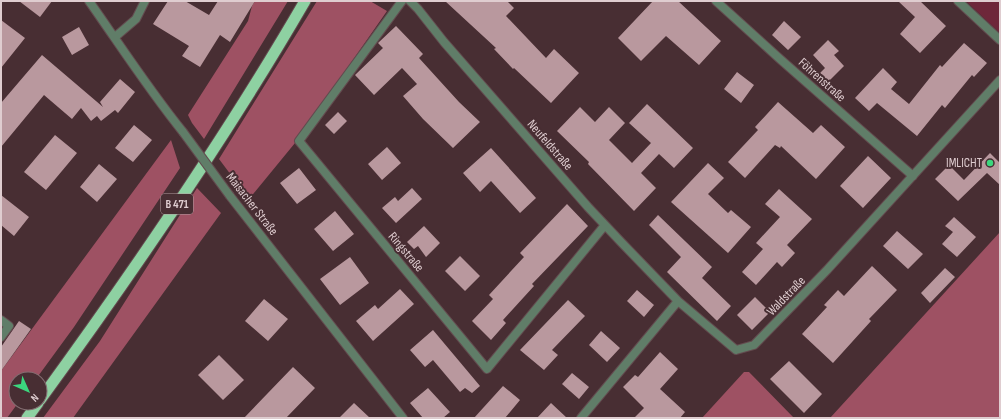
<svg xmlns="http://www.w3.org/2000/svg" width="1001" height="419" viewBox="0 0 1001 419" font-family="'Sofia Sans Condensed',sans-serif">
  <rect width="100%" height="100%" fill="#482e33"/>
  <!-- green -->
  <path fill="#6e273a" d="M 966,1 L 1000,1 L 1000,33 Z"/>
  <!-- forest -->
  <path fill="#9e5163" d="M 255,1 L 288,1 L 204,139 L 192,123 L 188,115 L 248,21 L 252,6 Z
    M 317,1 L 370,1 L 387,11 L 295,143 L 249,199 L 219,159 Z
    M 171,140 L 180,168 L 74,327 L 36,379 L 16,379 L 16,403 L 18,403 L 7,418 L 1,418 L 1,371 Z
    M 197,188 L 221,213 L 73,418 L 43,418 L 100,341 Z
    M 1000,232 L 1000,418 L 830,418 Z
    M 744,372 L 749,372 L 794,418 L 702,418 Z"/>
  <!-- building -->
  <path fill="#b9989e" d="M 19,1 L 52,1 L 40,17 Z
    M 168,1 L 185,1 L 209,15 L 218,1 L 255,1 L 230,42 L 220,35 L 200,67 L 182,56 L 189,46 L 153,24 Z
    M 445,1 L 507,1 L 514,8 L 506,16 L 546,58 L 554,49 L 579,73 L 551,103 L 514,68 L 513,69 L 494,49 L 496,48 Z
    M 653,1 L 678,1 L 721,41 L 699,65 L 666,36 L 641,61 L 618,38 Z
    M 898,1 L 920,1 L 946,26 L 920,53 L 900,34 L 915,17 Z
    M 1,20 L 25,38 L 1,68 Z
    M 784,21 L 801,37 L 788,50 L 772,35 Z
    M 396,26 L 423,54 L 419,58 L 459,102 L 480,122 L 453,148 L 423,119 L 403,96 L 417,84 L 402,68 L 374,95 L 355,75 L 383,48 L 378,43 Z
    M 79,27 L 89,45 L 72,55 L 62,37 Z
    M 828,40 L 839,51 L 834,55 L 844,66 L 828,82 L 820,73 L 825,68 L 813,55 Z
    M 964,43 L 987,63 L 974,77 L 972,75 L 945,108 L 942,105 L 917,136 L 877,103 L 869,111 L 855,98 L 883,68 L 897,82 L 891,89 L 909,104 L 940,65 L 942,67 Z
    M 42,55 L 103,107 L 100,102 L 120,79 L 135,92 L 118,113 L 115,110 L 101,121 L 97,116 L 91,121 L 81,108 L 72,119 L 44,95 L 1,147 L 1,103 Z
    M 737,72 L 754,85 L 741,103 L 724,89 Z
    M 778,102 L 813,133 L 821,125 L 845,147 L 816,179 L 781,146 L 780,148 L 775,145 L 745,178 L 728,162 L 758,130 L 755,127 Z
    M 647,104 L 693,148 L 674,168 L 659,154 L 641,173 L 656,188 L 634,211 L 588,164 L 589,162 L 557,131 L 580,107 L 595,122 L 609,107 L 625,123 L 609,140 L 632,163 L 651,143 L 629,123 Z
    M 338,112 L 347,121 L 334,134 L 325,125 Z
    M 134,125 L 152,140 L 133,162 L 115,148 Z
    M 55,135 L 77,153 L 46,190 L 24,172 Z
    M 387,147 L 401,163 L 382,180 L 368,164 Z
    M 491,148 L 536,198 L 520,213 L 491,181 L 480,192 L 463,173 Z
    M 990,153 L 1000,163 L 1000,185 L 987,173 L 958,201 L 935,179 L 949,165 L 964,180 Z
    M 868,156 L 891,178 L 863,208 L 840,186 Z
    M 708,163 L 724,178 L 708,194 L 728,213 L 731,210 L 751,227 L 728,253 L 671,202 Z
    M 99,164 L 117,179 L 97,202 L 80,187 Z
    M 299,168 L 316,190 L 297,204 L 280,183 Z
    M 412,188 L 422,199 L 396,223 L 382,208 L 395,197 L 398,201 Z
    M 779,189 L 812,219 L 787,245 L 795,253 L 782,267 L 777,262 L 756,285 L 742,272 L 763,249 L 756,243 L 780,217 L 765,204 Z
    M 1,195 L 29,217 L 14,236 L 1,225 Z
    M 567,204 L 588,226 L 532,284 L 534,286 L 503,320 L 506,323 L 491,340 L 472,321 L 493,299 L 489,295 L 524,257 L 520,253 Z
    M 335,211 L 354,234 L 333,251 L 314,229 Z
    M 658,215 L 712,267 L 702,278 L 731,306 L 717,321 L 667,272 L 681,257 L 649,225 Z
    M 954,217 L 976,237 L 957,257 L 942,244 L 953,232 L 945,226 Z
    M 424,226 L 440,243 L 426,257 L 418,246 L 414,249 L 407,242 Z
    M 897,231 L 923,254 L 908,269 L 883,246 Z
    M 460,256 L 480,276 L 465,291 L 445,271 Z
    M 350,257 L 369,283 L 340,305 L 320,279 Z
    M 872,266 L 897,290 L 869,319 L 871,321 L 833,363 L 802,334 L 827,307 L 824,305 L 838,290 L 844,296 Z
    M 945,268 L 955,277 L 930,303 L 921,293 Z
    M 400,289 L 414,304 L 373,341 L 356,321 L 375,305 L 378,309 Z
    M 637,290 L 654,305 L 644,317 L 627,301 Z
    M 755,297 L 770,312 L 752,330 L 737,315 Z
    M 264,299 L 288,319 L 268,341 L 245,321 Z
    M 568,300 L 585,316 L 552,350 L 558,355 L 544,370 L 520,350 Z
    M 19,321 L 31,329 L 1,371 L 1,347 Z
    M 433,330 L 480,386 L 472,393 L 465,388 L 460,392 L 433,360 L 425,367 L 410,350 Z
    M 601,331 L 620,348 L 607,362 L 589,345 Z
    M 660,352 L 678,369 L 660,389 L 685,412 L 680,418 L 634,418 L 644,408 L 623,387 L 635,375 L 638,377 Z
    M 219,355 L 244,380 L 223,400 L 198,375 Z
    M 789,361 L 822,394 L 804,413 L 770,379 Z
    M 293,367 L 315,388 L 286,418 L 244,418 Z
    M 572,373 L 589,387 L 579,399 L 562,384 Z
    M 503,386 L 520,400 L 505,418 L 474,418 Z
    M 428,388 L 450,412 L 443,418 L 423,418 L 410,403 Z
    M 354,403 L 370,418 L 339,418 Z
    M 551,403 L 567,418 L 537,418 Z"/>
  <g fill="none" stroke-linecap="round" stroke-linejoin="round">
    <defs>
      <path id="minor" d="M 89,1 C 120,45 149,90 183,132
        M 402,1 L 299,141 L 487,369 L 605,225
        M 410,1 L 418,9 L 444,42 L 588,207 L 621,242 L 678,301
        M 716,1 L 780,59 L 913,176
        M 958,1 L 1000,40
        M 115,37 L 136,19 L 145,1
        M 230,196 L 403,418
        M 1,320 L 9,326 L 1,337
        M 581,418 L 678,301 L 736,350 L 754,345 L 827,270 L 1000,80"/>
      <path id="trunk" d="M 40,400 C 134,271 225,139 305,1
        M 27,418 L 38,403"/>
    </defs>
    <!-- minor casing -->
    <use href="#minor" stroke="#634b4f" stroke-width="10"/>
    <!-- trunk casing -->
    <use href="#trunk" stroke="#634b4f" stroke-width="13"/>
    <!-- minor -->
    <use href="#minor" stroke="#607d68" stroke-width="8"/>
    <!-- trunk -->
    <use href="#trunk" stroke="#8ed1a2" stroke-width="11"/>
    <defs>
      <path id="minor-bridge" d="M 183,132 L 230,196"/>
    </defs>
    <!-- minor-bridge casing -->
    <use href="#minor-bridge" stroke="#634b4f" stroke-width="10" stroke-linecap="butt"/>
    <!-- minor-bridge -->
    <use href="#minor-bridge" stroke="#607d68" stroke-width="8"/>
  </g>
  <!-- markers -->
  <circle fill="#3bd77e" stroke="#482e33" stroke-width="1.5" cx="990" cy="163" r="4"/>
  <g text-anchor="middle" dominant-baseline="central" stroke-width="4" stroke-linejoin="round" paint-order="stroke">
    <!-- shield labels -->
    <rect fill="#482e33" stroke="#b29da1" stroke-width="1" x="161" y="194" width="32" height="20" rx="3"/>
    <g font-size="12" font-weight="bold" fill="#dfcdd0">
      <text x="177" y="204">B 471</text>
    </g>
    <!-- street labels -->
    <g font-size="13" fill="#dfcdd0" stroke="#482e33">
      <text transform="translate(822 80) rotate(42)">Föhrenstraße</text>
      <text transform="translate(550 145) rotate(49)">Neufeldstraße</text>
      <text transform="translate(252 204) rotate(52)">Maisacher Straße</text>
      <text transform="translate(406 252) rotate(50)">Ringstraße</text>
      <text transform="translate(786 296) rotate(-46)">Waldstraße</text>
    </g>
    <!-- poi labels -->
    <g font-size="13" fill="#dfcdd0" stroke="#482e33" text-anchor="end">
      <text x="982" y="163">IMLICHT</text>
    </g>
  </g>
  <!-- border -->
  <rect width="1001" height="419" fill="none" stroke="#dfcdd0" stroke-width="4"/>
  <!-- north arrow -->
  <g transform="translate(28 391) rotate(135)"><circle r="19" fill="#482e33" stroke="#846e72"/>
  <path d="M0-3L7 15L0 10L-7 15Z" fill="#3bd77e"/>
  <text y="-6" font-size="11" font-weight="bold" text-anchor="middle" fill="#dfcdd0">N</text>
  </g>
</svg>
